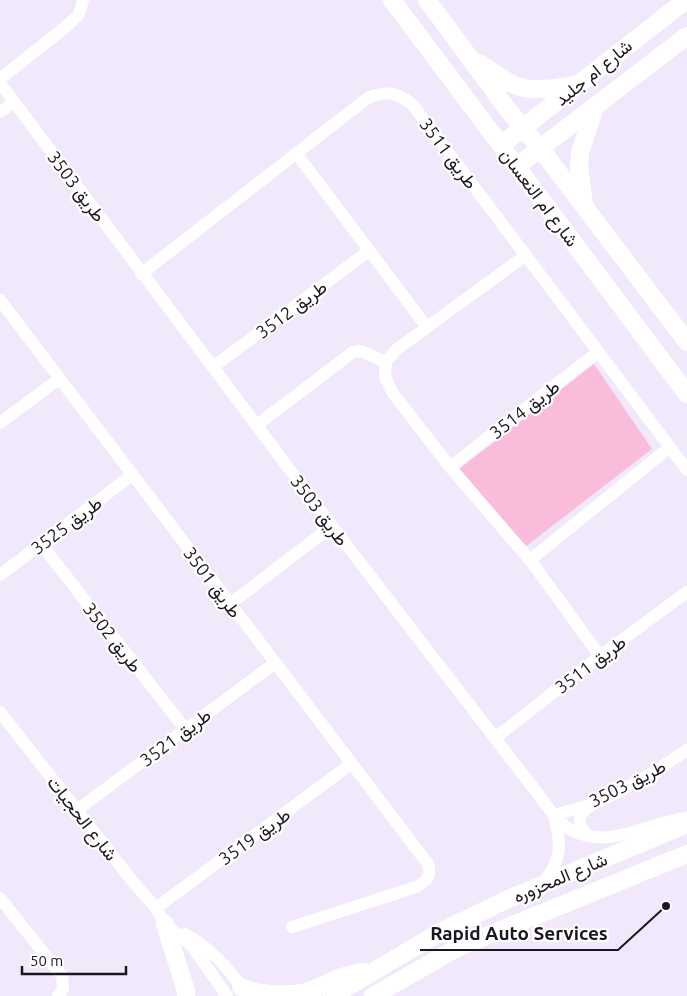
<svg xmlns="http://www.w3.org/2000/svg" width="687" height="996" viewBox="0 0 687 996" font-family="Ubuntu,Vazirmatn,sans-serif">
  <rect width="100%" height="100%" fill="#f1e8fb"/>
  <!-- green -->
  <path fill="#fabcdb" d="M 594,364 L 652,449 L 521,550 L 458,470 Z"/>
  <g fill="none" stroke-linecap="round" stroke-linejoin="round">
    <!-- street -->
    <path stroke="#fff" stroke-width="12" d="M 0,79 L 68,25 L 79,14 L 83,0
      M 0,83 L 332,526 L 554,815 C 559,820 565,827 571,830 C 611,851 648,821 687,818
      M 0,112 L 14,102
      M 296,153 L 426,326
      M 526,255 L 396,350 L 386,362 L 385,376 L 392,392 L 450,467 L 530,560 L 600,656
      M 141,274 L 369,97 C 389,91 395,92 412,104 L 687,470
      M 0,300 L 428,864 C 432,876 427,881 416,887 L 292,927
      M 213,367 L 369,251
      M 0,423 L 59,379
      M 257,425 L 353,352 L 361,351 L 386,362
      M 450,467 L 598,352
      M 41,544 L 185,729
      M 530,560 L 670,447
      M 0,575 L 132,475
      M 230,604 L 332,526
      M 0,712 L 133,882 L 156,908 L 165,924 L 192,946 L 227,996
      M 495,738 L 600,656 L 687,592
      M 77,810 L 275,663
      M 554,815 C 567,811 582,808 595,803 C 628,789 658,770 687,750
      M 588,835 C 576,824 577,816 590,806
      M 543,884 C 563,855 561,848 554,815
      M 0,898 L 62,976 L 63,988 L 58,996
      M 156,908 L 351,764
      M 185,934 C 209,947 230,970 245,992"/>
    <!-- secondary -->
    <path stroke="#fff" stroke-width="18" d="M 392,0 L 687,394
      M 427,0 L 508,110 L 540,148 L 687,342
      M 479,63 C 493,71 508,85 524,88 C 541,91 560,87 576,85
      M 501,145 L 686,0
      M 517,166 L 687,36
      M 584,204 L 579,166 L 580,153 L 595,107
      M 165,924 L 186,991 L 186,996
      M 241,987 C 259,995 283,996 303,993 C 325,986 342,973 366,972
      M 332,996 L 442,931 L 506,900 L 687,824
      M 373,996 L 459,947 L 687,854"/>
  </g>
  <g text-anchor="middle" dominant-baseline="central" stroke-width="4.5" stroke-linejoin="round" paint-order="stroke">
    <!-- street labels -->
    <g font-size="18" fill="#1b1620" stroke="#fff">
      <text transform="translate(593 72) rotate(-39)">شارع ام جليد</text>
      <text transform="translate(449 153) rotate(53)">طريق 3511</text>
      <text transform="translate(77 186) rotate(53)">طريق 3503</text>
      <text transform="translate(540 197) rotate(53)">شارع ام النعسان</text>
      <text transform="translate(291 309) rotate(-37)">طريق 3512</text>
      <text transform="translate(524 409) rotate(-38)">طريق 3514</text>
      <text transform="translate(320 510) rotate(53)">طريق 3503</text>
      <text transform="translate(66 525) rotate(-37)">طريق 3525</text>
      <text transform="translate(213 582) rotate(53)">طريق 3501</text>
      <text transform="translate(113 637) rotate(52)">طريق 3502</text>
      <text transform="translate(590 664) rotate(-37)">طريق 3511</text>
      <text transform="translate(175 737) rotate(-37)">طريق 3521</text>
      <text transform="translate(627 783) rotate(-27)">طريق 3503</text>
      <text transform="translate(83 818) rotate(52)">شارع الحجيات</text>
      <text transform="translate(254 836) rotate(-36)">طريق 3519</text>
      <text transform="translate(560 877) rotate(-23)">شارع المحزوره</text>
    </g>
  </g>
  <!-- callouts -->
  <path fill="none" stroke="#1b1620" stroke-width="2" d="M666 906L618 950H420"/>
  <circle fill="#1b1620" stroke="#fff" stroke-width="2" cx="666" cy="906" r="5"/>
  <g font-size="19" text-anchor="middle" font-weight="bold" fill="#1b1620" stroke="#fff" stroke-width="4.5" stroke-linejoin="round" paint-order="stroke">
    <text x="519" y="940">Rapid Auto Services</text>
  </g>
  <!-- scale -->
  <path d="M22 966v8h104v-8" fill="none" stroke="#1b1620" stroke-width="2.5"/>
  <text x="30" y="966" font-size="15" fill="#1b1620" stroke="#ffffff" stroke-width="4" paint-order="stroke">50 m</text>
</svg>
